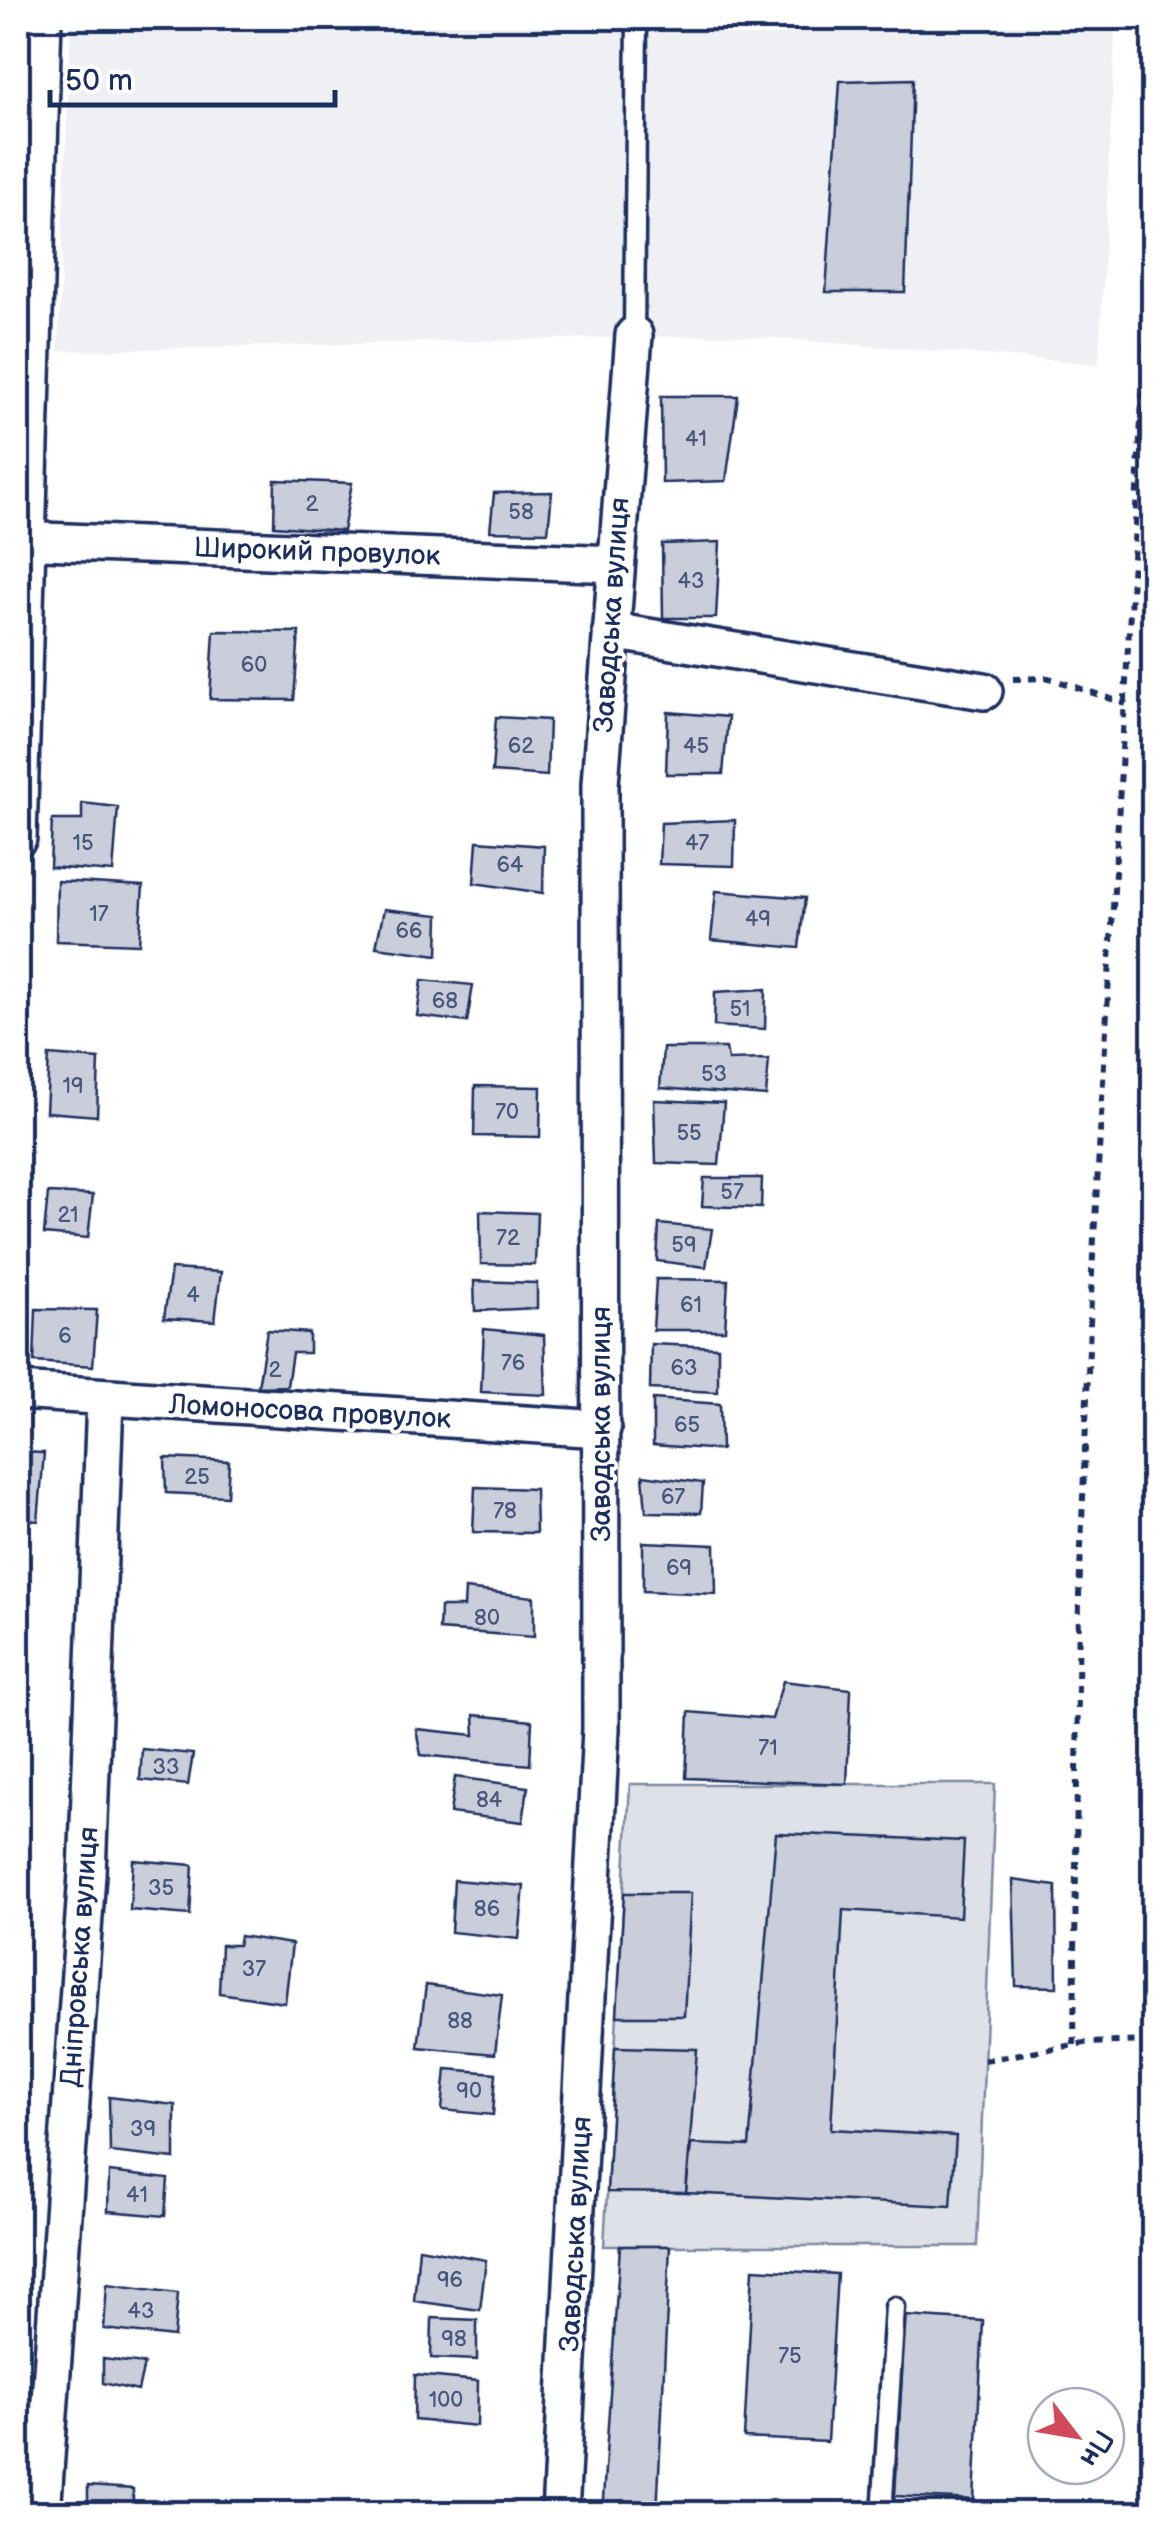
<svg xmlns="http://www.w3.org/2000/svg" width="1171" height="2531" viewBox="0 0 1171 2531" font-family="'Balsamiq Sans',sans-serif">
  <rect width="100%" height="100%" fill="#fff"/>
  <filter id="ink" filterUnits="userSpaceOnUse"><feTurbulence type="fractalNoise" baseFrequency=".01" numOctaves="2"/><feDisplacementMap in="SourceGraphic" scale="20" xChannelSelector="R" yChannelSelector="G"/><feConvolveMatrix kernelMatrix="1 2 1 2 8 2 1 2 1" color-interpolation-filters="sRGB"/></filter>
  <g filter="url(#ink)">
    <!-- built -->
    <path fill="#eff0f4" d="M 71,18 L 1116,18 L 1099,364 L 731,335 L 58,351 Z"/>
    <!-- green -->
    <path fill="#dee1e7" stroke="#7c88a2" stroke-width="2.5" d="M 630,1784 L 995,1784 L 977,2246 L 604,2246 Z"/>
    <!-- building -->
    <path fill="#caceda" stroke="#1b2f5e" stroke-width="2.5" d="M 913,79 L 905,292 L 826,292 L 840,81 Z
      M 661,396 L 738,396 L 726,481 L 662,483 Z
      M 275,480 L 352,483 L 343,531 L 274,526 Z
      M 552,492 L 548,532 L 490,531 L 494,493 Z
      M 720,542 L 716,618 L 663,618 L 662,544 Z
      M 214,631 L 299,632 L 294,700 L 210,699 Z
      M 668,712 L 728,717 L 723,774 L 666,774 Z
      M 496,717 L 549,720 L 547,776 L 492,772 Z
      M 82,803 L 118,807 L 113,872 L 50,867 L 52,820 L 82,820 Z
      M 735,820 L 734,866 L 659,864 L 661,823 Z
      M 477,841 L 544,846 L 543,893 L 474,883 Z
      M 57,881 L 143,886 L 139,944 L 56,941 Z
      M 716,891 L 805,898 L 799,948 L 711,940 Z
      M 384,909 L 439,915 L 438,955 L 376,947 Z
      M 422,980 L 473,985 L 467,1022 L 417,1016 Z
      M 766,989 L 765,1029 L 714,1026 L 715,992 Z
      M 663,1048 L 726,1048 L 728,1060 L 769,1059 L 766,1096 L 660,1088 Z
      M 49,1055 L 99,1059 L 97,1116 L 46,1112 Z
      M 475,1086 L 541,1087 L 540,1137 L 474,1136 Z
      M 654,1100 L 724,1103 L 719,1165 L 656,1163 Z
      M 704,1178 L 762,1178 L 761,1208 L 702,1206 Z
      M 48,1193 L 93,1195 L 88,1238 L 44,1234 Z
      M 480,1211 L 537,1213 L 535,1265 L 481,1264 Z
      M 659,1224 L 712,1229 L 706,1267 L 657,1261 Z
      M 171,1269 L 221,1272 L 215,1321 L 164,1318 Z
      M 656,1279 L 728,1280 L 725,1330 L 653,1330 Z
      M 474,1281 L 537,1283 L 537,1308 L 475,1311 Z
      M 36,1309 L 97,1310 L 93,1366 L 34,1362 Z
      M 484,1329 L 544,1335 L 546,1395 L 481,1392 Z
      M 267,1330 L 309,1333 L 309,1353 L 292,1353 L 287,1386 L 258,1387 Z
      M 651,1344 L 718,1347 L 718,1392 L 650,1389 Z
      M 653,1399 L 720,1404 L 721,1450 L 653,1445 Z
      M 18,1452 L 44,1453 L 38,1521 L 18,1519 Z
      M 165,1458 L 229,1461 L 227,1496 L 166,1493 Z
      M 643,1475 L 703,1483 L 701,1513 L 646,1512 Z
      M 475,1487 L 535,1489 L 536,1533 L 473,1532 Z
      M 643,1542 L 715,1545 L 716,1594 L 643,1591 Z
      M 465,1589 L 534,1597 L 534,1637 L 439,1630 L 440,1607 L 464,1607 Z
      M 18,1614 L 18,1620 L 31,1622 L 23,1659 L 18,1659 Z
      M 783,1681 L 851,1689 L 847,1784 L 686,1778 L 689,1712 L 772,1719 Z
      M 474,1715 L 532,1721 L 530,1765 L 421,1755 L 416,1729 L 475,1735 Z
      M 142,1749 L 193,1754 L 188,1785 L 140,1780 Z
      M 455,1777 L 528,1787 L 523,1822 L 450,1813 Z
      M 776,1833 L 964,1841 L 960,1917 L 843,1910 L 831,2129 L 956,2136 L 951,2206 L 686,2193 L 691,2144 L 749,2146 Z
      M 133,1860 L 193,1865 L 190,1915 L 130,1910 Z
      M 454,1880 L 524,1886 L 519,1939 L 451,1932 Z
      M 1013,1880 L 1056,1886 L 1057,1987 L 1016,1986 Z
      M 624,1893 L 691,1893 L 684,2016 L 617,2016 Z
      M 240,1936 L 292,1944 L 285,2003 L 219,1993 L 221,1945 L 238,1945 Z
      M 426,1985 L 502,1995 L 495,2054 L 418,2047 Z
      M 615,2047 L 697,2049 L 686,2193 L 607,2192 Z
      M 446,2069 L 496,2073 L 493,2115 L 442,2110 Z
      M 109,2097 L 175,2105 L 175,2159 L 110,2152 Z
      M 109,2172 L 168,2179 L 165,2216 L 108,2211 Z
      M 620,2246 L 670,2246 L 657,2514 L 602,2514 Z
      M 419,2248 L 486,2260 L 480,2310 L 414,2301 Z
      M 753,2269 L 837,2274 L 827,2442 L 744,2438 Z
      M 107,2284 L 178,2293 L 174,2337 L 104,2329 Z
      M 905,2316 L 983,2321 L 974,2500 L 895,2496 Z
      M 432,2318 L 477,2320 L 477,2360 L 431,2358 Z
      M 103,2359 L 144,2364 L 138,2391 L 103,2383 Z
      M 415,2375 L 478,2381 L 477,2426 L 414,2420 Z
      M 88,2486 L 133,2489 L 133,2514 L 88,2514 Z
      M 411,2507 L 477,2509 L 476,2514 L 410,2514 Z"/>
    <g fill="none" stroke-linecap="round" stroke-linejoin="round">
      <defs>
        <path id="lane" d="M 634,335 L 637,18
          M 882,2514 L 895,2307"/>
        <path id="street" d="M 18,540 L 616,564
          M 611,631 L 984,691
          M 18,838 L 43,18
          M 18,1391 L 602,1429
          M 42,2514 L 87,1874 L 105,1399
          M 560,2514 L 601,1729 L 600,784 L 634,335"/>
      </defs>
      <!-- lane casing -->
      <use href="#lane" stroke="#1b2f5e" stroke-width="25"/>
      <!-- street casing -->
      <use href="#street" stroke="#1b2f5e" stroke-width="42"/>
      <!-- path -->
      <path stroke="#1b2f5e" stroke-width="6" stroke-dasharray="8 8" stroke-linecap="butt" d="M 1013,679 L 1049,678 L 1126,704
        M 1074,2045 L 1079,1597 L 1092,1273 L 1154,194
        M 984,2060 L 1085,2043 L 1154,2041"/>
      <!-- lane -->
      <use href="#lane" stroke="#fff" stroke-width="18"/>
      <!-- street -->
      <use href="#street" stroke="#fff" stroke-width="35"/>
    </g>
  </g>
  <g text-anchor="middle" dominant-baseline="central" stroke-width="8" stroke-linejoin="round" paint-order="stroke">
    <!-- number labels -->
    <g font-size="22" fill="#47577d">
      <text x="696" y="439">41</text>
      <text x="312" y="504">2</text>
      <text x="521" y="512">58</text>
      <text x="691" y="581">43</text>
      <text x="254" y="665">60</text>
      <text x="521" y="746">62</text>
      <text x="696" y="746">45</text>
      <text x="83" y="843">15</text>
      <text x="697" y="843">47</text>
      <text x="510" y="865">64</text>
      <text x="99" y="914">17</text>
      <text x="758" y="919">49</text>
      <text x="409" y="931">66</text>
      <text x="445" y="1001">68</text>
      <text x="740" y="1009">51</text>
      <text x="714" y="1074">53</text>
      <text x="73" y="1086">19</text>
      <text x="507" y="1112">70</text>
      <text x="689" y="1133">55</text>
      <text x="732" y="1192">57</text>
      <text x="68" y="1215">21</text>
      <text x="508" y="1238">72</text>
      <text x="684" y="1245">59</text>
      <text x="193" y="1295">4</text>
      <text x="691" y="1305">61</text>
      <text x="65" y="1336">6</text>
      <text x="513" y="1363">76</text>
      <text x="684" y="1368">63</text>
      <text x="275" y="1370">2</text>
      <text x="687" y="1425">65</text>
      <text x="197" y="1477">25</text>
      <text x="673" y="1497">67</text>
      <text x="505" y="1511">78</text>
      <text x="679" y="1568">69</text>
      <text x="487" y="1618">80</text>
      <text x="768" y="1748">71</text>
      <text x="166" y="1767">33</text>
      <text x="489" y="1800">84</text>
      <text x="161" y="1888">35</text>
      <text x="487" y="1909">86</text>
      <text x="254" y="1969">37</text>
      <text x="460" y="2021">88</text>
      <text x="469" y="2091">90</text>
      <text x="143" y="2129">39</text>
      <text x="137" y="2195">41</text>
      <text x="450" y="2280">96</text>
      <text x="141" y="2311">43</text>
      <text x="454" y="2339">98</text>
      <text x="790" y="2356">75</text>
      <text x="446" y="2400">100</text>
    </g>
    <!-- street labels -->
    <g font-size="28" fill="#1b2f5e" stroke="#fff">
      <text transform="translate(317 552) rotate(2)">Широкий провулок</text>
      <text transform="translate(612 615) rotate(-86)">Заводська вулиця</text>
      <text transform="translate(310 1412) rotate(3)">Ломоносова провулок</text>
      <text transform="translate(601 1424) rotate(-90)">Заводська вулиця</text>
      <text transform="translate(80 1957) rotate(-86)">Дніпровська вулиця</text>
      <text transform="translate(576 2234) rotate(-87)">Заводська вулиця</text>
    </g>
  </g>
  <!-- margin -->
  <rect width="1171" height="2531" fill="none" stroke="#fff" stroke-width="60"/>
  <rect x="30" y="30" width="1111" height="2471" fill="none" stroke="#1b2f5e" stroke-width="4" filter="url(#ink)"/>
  <!-- north arrow -->
  <g transform="translate(1076 2436) rotate(121)"><circle r="48" fill="#ffffff" stroke="#a4acbf" stroke-width="2.5"/>
  <path d="M0-8L18 38L0 25L-18 38Z" fill="#d1495b"/>
  <text y="-15" font-size="28" font-weight="bold" text-anchor="middle" fill="#1b2f5e">Пн</text>
  </g>
  <!-- scale -->
  <path d="M50 90v15h285v-15" fill="none" stroke="#1b2f5e" stroke-width="5"/>
  <text x="65" y="90" font-size="30" fill="#1b2f5e" stroke="#ffffff" stroke-width="8" paint-order="stroke">50 m</text>
</svg>
